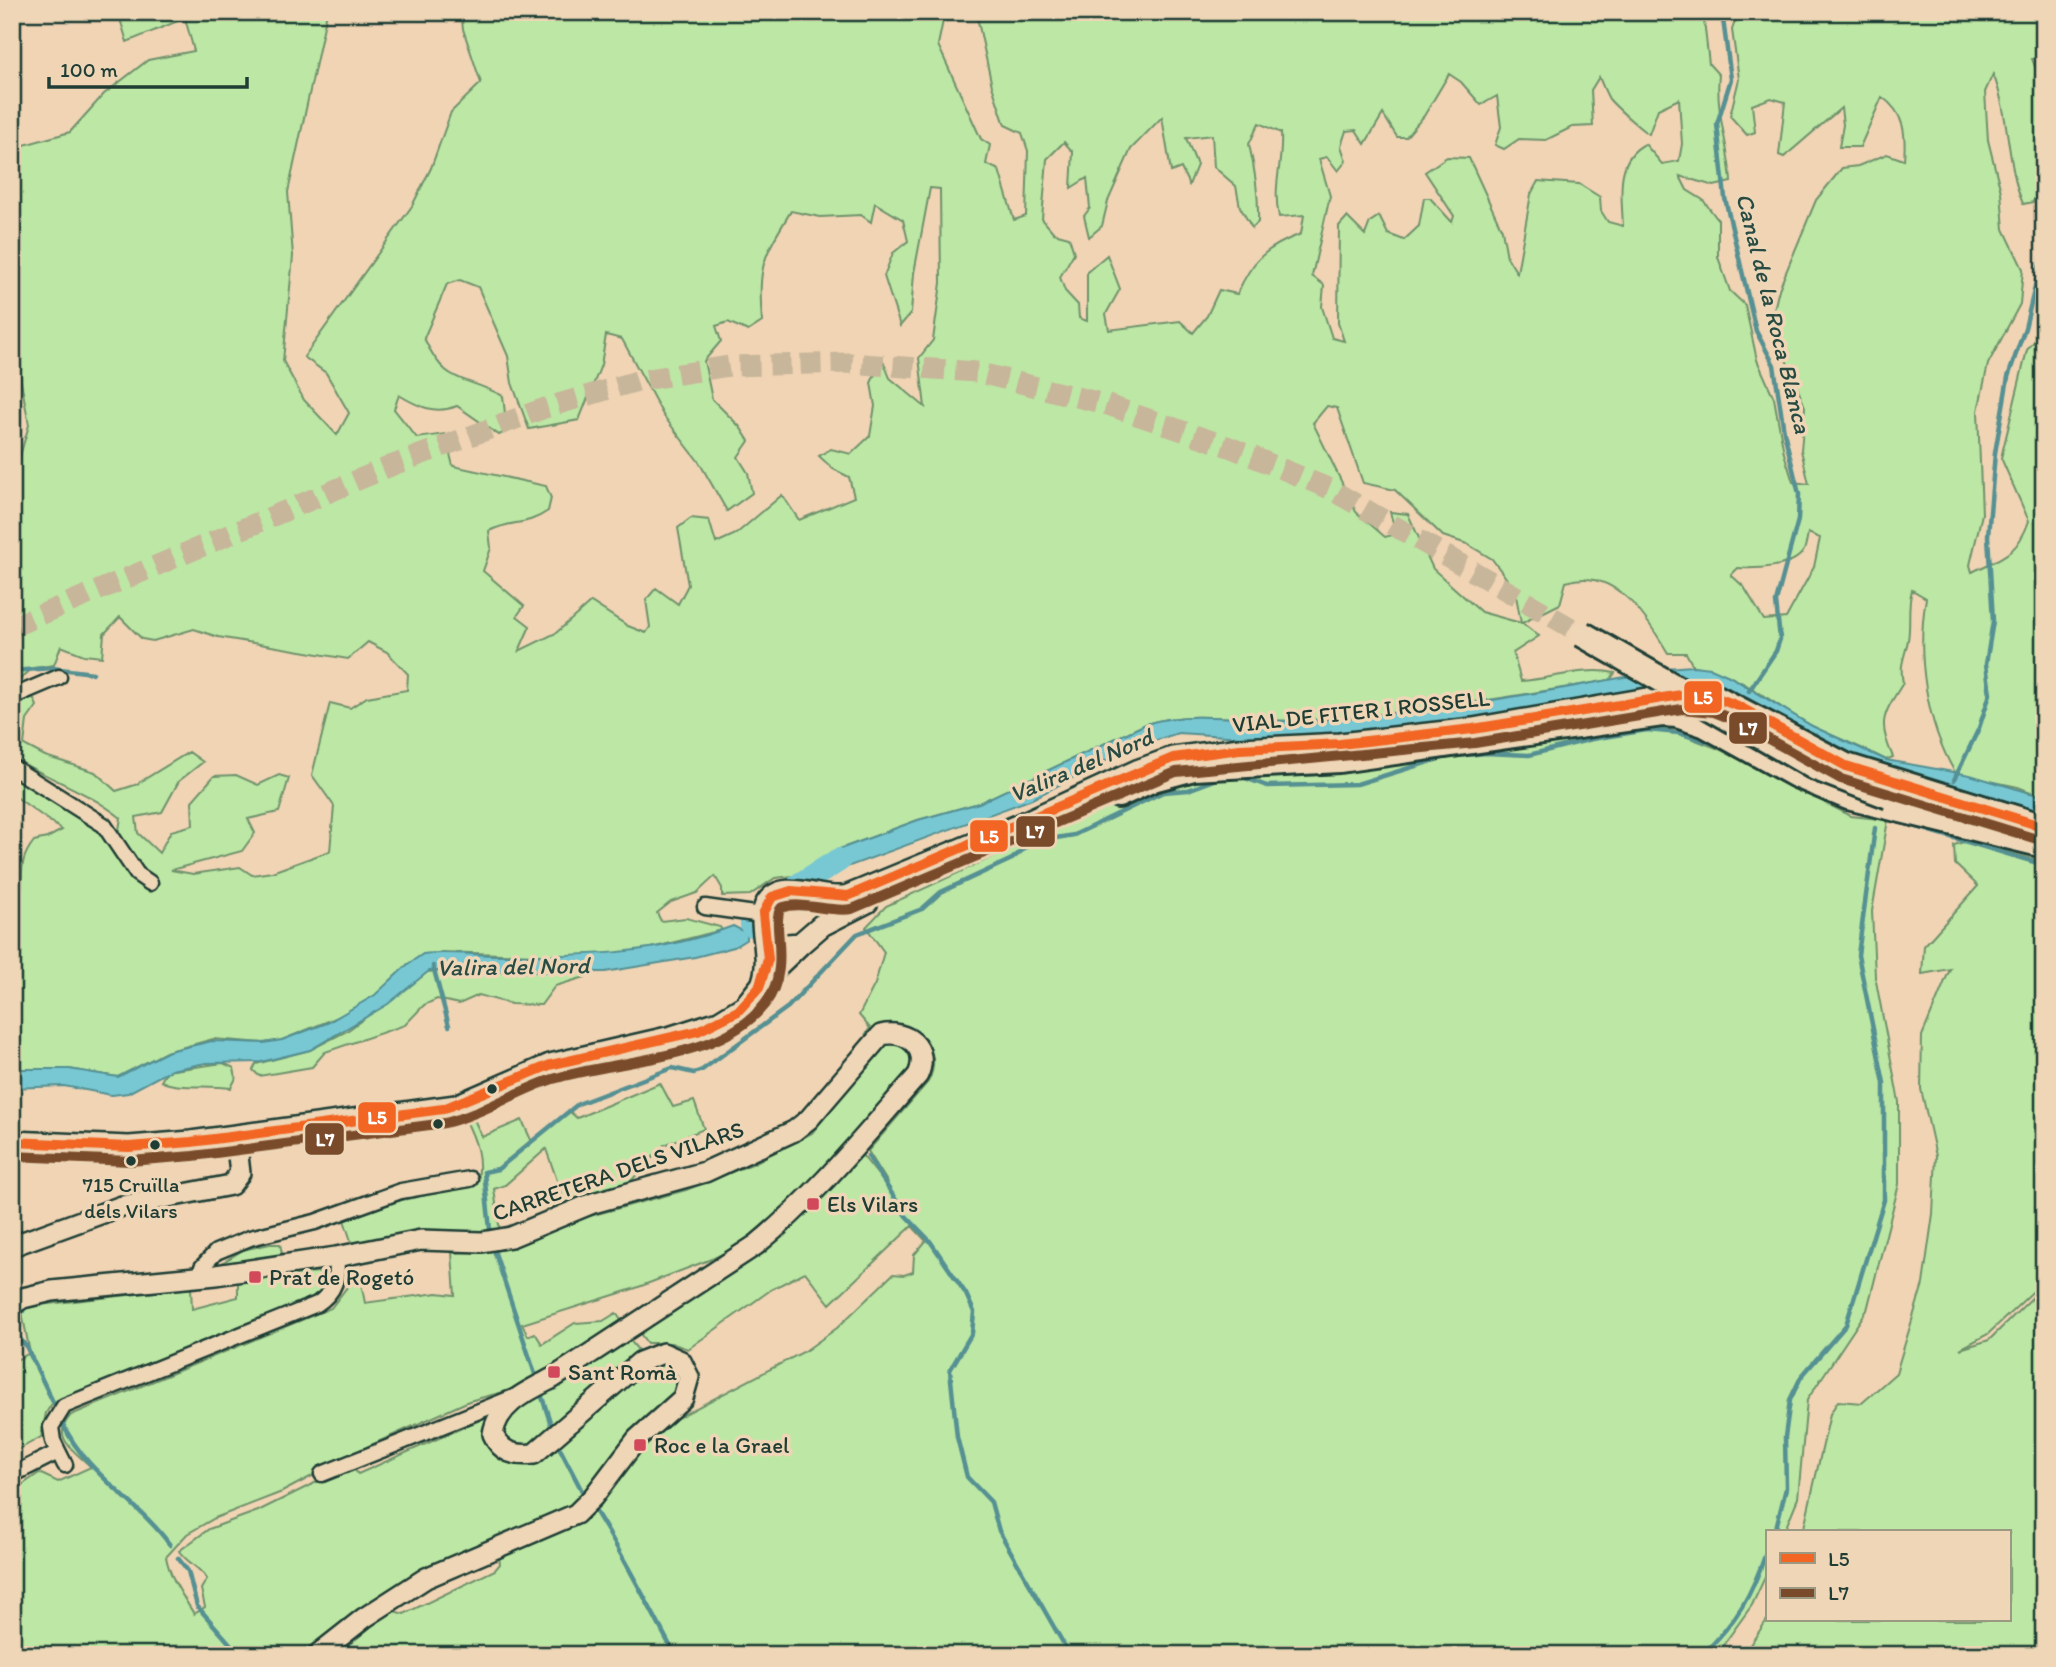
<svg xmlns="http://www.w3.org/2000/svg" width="2056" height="1667" viewBox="0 0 2056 1667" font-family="Itim,sans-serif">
  <rect width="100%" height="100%" fill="#f1d4b4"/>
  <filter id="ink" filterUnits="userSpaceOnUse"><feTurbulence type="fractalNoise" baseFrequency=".0143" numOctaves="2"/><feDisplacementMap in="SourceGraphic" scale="14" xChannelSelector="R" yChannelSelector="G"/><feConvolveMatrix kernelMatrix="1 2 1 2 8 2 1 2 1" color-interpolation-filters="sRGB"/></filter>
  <g filter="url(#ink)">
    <!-- green -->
    <path fill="#bde7a4" stroke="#6e926c" stroke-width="2" fill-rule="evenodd" d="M 118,12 L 327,12 L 288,192 L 293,256 L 283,361 L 304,400 L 337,435 L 349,413 L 326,373 L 304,357 L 412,206 L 431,168 L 451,112 L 481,83 L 463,29 L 461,12 L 941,12 L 944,16 L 938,45 L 981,139 L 990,145 L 986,164 L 999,170 L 1014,220 L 1026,216 L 1028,151 L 1022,133 L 1005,125 L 992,86 L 976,12 L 1703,12 L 1709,64 L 1719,75 C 1715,112 1729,146 1731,182 L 1714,186 L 1680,176 L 1687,190 L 1703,200 L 1718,220 L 1718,257 L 1730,291 L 1745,305 L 1757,360 L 1774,398 L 1784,453 L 1793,482 L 1809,484 L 1801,450 L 1805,407 L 1771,322 L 1779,289 L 1816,200 L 1842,168 L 1858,166 L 1887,154 L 1904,160 C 1906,135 1905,113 1882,97 L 1860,147 L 1839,147 L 1843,125 L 1841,108 L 1784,157 L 1779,155 L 1785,102 L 1771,98 L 1752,105 L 1755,132 L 1747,135 L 1730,116 L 1739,79 L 1732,30 L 1738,12 L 2044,12 L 2044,56 L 2032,59 L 2044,88 L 2044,178 L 2033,202 L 2023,204 C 2006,162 2010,116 1993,74 L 1985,92 L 1988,140 L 2001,192 L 2004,229 L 2023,269 L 2020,304 L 1988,364 L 1978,411 L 1982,514 L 1970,565 L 1972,572 C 2003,557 2017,555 2029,521 L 2001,458 L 2027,350 L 2044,329 L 2044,797 L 2018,787 L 1956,774 C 1926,724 1916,655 1926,598 L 1912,590 C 1907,607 1911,623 1908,640 C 1905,658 1899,663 1903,683 C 1883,715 1877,722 1893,757 L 1886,760 C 1862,747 1836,738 1812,726 C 1773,705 1738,671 1693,666 L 1686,653 L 1668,653 C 1646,616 1614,566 1566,582 L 1560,604 L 1522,623 L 1539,636 L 1513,653 L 1521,681 C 1553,679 1584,666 1615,673 L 1610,680 C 1511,697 1410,714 1310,720 C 1255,724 1198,708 1146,724 L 979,803 L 918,820 L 840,849 L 802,875 L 775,878 L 750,895 L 722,896 L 722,888 L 715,876 L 697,893 L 671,902 L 657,913 L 661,921 L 686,918 L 720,927 L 722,930 L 632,953 L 569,956 L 441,952 L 408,964 L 376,995 L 343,1015 L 282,1040 L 264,1043 L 213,1039 L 166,1052 L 118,1077 L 69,1069 L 12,1069 L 12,907 L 19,904 C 26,876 15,865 34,841 L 47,838 L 62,830 L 12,794 L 12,776 L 117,841 L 121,818 C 86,790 50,780 12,757 L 12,707 L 33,697 L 37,706 L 27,720 L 24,745 L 45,756 L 95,772 L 116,791 L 135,785 L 189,752 L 203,762 L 179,781 L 162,812 L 136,817 L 138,833 L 159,853 L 171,831 L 193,825 L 192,801 L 214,776 L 236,775 L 258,785 L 279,775 L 289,778 L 279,812 L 248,819 L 255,833 L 242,851 L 171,870 L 193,874 L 240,867 L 252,875 L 272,872 L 330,851 L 334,806 L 312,775 L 330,703 L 350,708 L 367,697 L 407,690 L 408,674 L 387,652 L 368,642 L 348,659 L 218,637 L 194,629 L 153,641 L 142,639 L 120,617 L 104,634 L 102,657 L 84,655 L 61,646 L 54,665 L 33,668 L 12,686 L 12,465 L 17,466 L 29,425 L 13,338 L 18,165 L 24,145 L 70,132 L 104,94 L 148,60 L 194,51 L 185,18 L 127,42 ZM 1449,74 L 1461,82 L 1481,105 L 1497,96 L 1501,127 L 1495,145 L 1504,149 L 1519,139 L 1546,140 L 1572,127 L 1593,126 L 1591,90 L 1599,77 C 1602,84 1605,92 1609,99 C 1614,105 1643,132 1649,134 L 1658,109 L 1679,99 L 1682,144 L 1679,161 L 1662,164 L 1645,144 C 1614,159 1622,198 1623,226 L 1608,222 L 1601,211 L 1600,197 L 1579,184 L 1538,181 L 1531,194 L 1517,273 L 1507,257 L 1502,230 L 1469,158 L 1447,157 L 1425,172 L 1454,216 L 1452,222 L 1430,198 L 1424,198 L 1419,226 L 1404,240 L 1388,234 L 1379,216 L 1370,222 L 1365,235 L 1347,217 L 1339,226 L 1338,323 L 1344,341 L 1332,338 L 1322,307 L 1324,285 L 1312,276 L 1330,196 L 1319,159 L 1327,157 L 1338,171 L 1346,161 L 1341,146 L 1346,131 L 1356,130 L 1365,144 L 1383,114 L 1397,137 L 1406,137 L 1424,116 ZM 1162,117 L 1171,172 L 1181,168 L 1189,185 L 1197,165 L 1186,138 L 1212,135 L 1214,167 L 1236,186 L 1240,207 L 1252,228 L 1258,222 C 1259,194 1255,170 1249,144 L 1259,123 L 1281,133 C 1283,165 1272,185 1279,217 L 1304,215 L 1301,234 C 1266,247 1252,260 1237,294 L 1219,290 L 1207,316 L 1193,333 L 1180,321 L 1109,330 L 1106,314 L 1120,289 L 1107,255 L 1087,272 L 1087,321 L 1079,318 L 1078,305 L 1065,291 L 1060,277 L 1074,253 L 1069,237 L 1054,233 L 1042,219 L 1047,159 L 1064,142 L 1073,152 L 1071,188 L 1087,178 L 1090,208 L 1084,216 L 1089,237 L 1102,226 L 1108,201 L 1131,149 ZM 930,188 L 940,189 L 941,283 L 933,340 L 919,358 L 925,407 L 890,378 L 882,358 L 871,383 L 875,406 L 870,436 L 851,454 L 831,449 L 819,456 L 833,469 L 849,477 L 854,497 L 799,520 L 782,495 L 736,534 L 716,543 L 709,520 L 691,518 L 678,528 L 688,585 L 678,604 L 656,588 L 646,600 L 650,627 L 646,633 L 628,626 L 591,602 L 556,633 L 519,651 L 530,626 L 517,616 L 524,606 L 483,571 L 491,548 L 489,531 C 513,519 525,527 548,511 L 551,498 L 546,486 L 453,466 L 445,434 L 417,438 L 394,409 L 399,395 C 417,406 435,415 457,406 L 499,435 L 507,431 L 503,396 C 461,374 446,386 424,338 L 447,284 L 460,280 L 478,287 L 508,356 L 512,383 L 529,429 L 579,420 L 601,365 L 606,335 L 622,339 L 663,415 L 699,462 L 727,511 L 752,493 L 748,473 L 738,457 L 749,441 L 740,427 L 712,399 L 704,361 L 721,341 L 716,326 L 728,322 L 748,331 L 762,322 C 758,265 762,259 791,211 L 820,217 L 861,215 L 871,222 L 875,203 L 903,220 L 908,241 L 893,253 L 884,276 L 900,326 L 911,313 L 914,273 ZM 1327,406 L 1337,408 L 1363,483 L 1395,490 L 1443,536 L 1467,544 L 1492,559 L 1515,590 L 1521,623 L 1481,612 L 1433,569 L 1408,514 L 1390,512 L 1396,534 L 1385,537 L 1356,512 L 1313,423 ZM 1808,533 L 1820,538 L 1814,567 L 1786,618 L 1764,620 L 1744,587 L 1731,575 L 1738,568 C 1756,569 1794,568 1804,550 C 1806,546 1807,538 1808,533 Z
      M 1654,724 L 1719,749 L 1851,816 L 1888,820 L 1872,911 L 1875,976 L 1899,1102 L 1899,1184 L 1867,1310 L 1807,1400 L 1798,1498 L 1784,1532 L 1767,1532 L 1767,1573 L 1752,1605 L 1716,1655 L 336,1655 L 388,1613 L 394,1611 L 404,1614 L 495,1570 L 500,1564 L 499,1557 L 579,1523 L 597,1508 L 636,1454 L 677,1418 L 805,1351 L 837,1328 L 893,1274 L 904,1275 L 913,1272 L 914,1255 L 926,1241 L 912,1226 L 830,1304 L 805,1272 L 772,1289 L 688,1349 L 671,1343 L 647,1343 L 639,1332 L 784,1236 L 862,1155 L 886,1185 L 888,1183 L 868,1151 L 928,1082 C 950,1041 898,1008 865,1035 L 870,1028 L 859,1015 L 875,984 L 884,952 L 866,927 L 886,906 L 1141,789 L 1165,781 Z
      M 1967,841 L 2044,862 L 2044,1281 L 1988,1334 L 1960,1349 L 1989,1340 L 2044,1286 L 2044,1655 L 1743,1655 L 1767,1620 L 2009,1620 L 2009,1532 L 1803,1532 L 1830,1414 L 1838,1401 L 1862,1403 L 1896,1373 L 1923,1284 L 1933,1214 L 1936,1156 L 1921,1089 L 1922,1036 L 1950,969 L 1922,974 L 1924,946 L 1978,886 L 1955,864 L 1954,845 Z
      M 450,969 L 583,971 L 585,977 L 555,986 L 541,1005 L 511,1004 L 479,995 L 459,1004 L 437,999 L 424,1005 L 405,1025 L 325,1052 L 312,1067 L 259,1076 L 253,1070 L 256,1064 L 310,1050 L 347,1031 L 427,972 Z
      M 899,1041 L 912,1052 L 914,1062 L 908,1073 L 831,1164 L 747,1242 L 714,1258 L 636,1288 L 522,1324 L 528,1336 L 535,1333 L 542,1344 L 575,1323 L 603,1321 L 616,1313 L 623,1323 L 526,1386 L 469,1401 L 369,1446 L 282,1492 L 215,1518 L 187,1534 L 166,1557 C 170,1578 183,1596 194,1614 L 205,1607 L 201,1589 L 207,1579 C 200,1567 187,1563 179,1551 L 209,1529 L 258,1511 L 351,1465 L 358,1474 L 489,1416 L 486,1431 L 538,1462 L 641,1371 L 659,1363 L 674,1368 L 681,1378 L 676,1393 L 625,1437 L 577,1503 L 317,1643 L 307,1655 L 12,1655 L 12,1497 L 22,1485 L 39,1473 L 58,1482 L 91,1467 C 74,1450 50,1438 71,1415 L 331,1308 L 347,1287 L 350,1271 L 358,1269 L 365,1303 L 437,1293 L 455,1295 L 452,1253 L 501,1250 L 564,1223 L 686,1190 L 752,1164 L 812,1133 L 883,1045 Z
      M 223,1063 L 234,1068 L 236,1078 L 231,1088 C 209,1084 178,1090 161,1081 L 167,1071 Z
      M 660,1083 L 673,1107 L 694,1101 L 704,1129 L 664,1145 L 631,1181 L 566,1206 L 546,1149 L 505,1185 L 494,1189 L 500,1232 L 484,1235 L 436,1231 L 352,1244 L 343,1217 L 382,1204 L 477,1185 C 483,1159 476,1140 464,1117 L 472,1115 L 482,1137 L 522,1120 L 531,1140 L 513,1156 L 569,1111 L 577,1118 Z
      M 270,1244 L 280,1244 L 283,1258 L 217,1266 L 243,1250 Z
      M 317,1272 L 323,1276 L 319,1298 L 255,1321 L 51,1405 L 46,1413 L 41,1437 L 14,1452 L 17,1462 L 12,1465 L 12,1362 L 30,1353 L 21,1307 L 191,1288 L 192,1309 L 238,1297 L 238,1283 Z
      M 629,1339 L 638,1350 C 610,1377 555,1445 517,1447 L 504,1437 L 502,1430 L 511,1411 Z"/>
    <!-- water -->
    <path fill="#78c8d3" stroke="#549093" stroke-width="2" d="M 1693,666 L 1711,668 L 1729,676 L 1812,726 L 1886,760 L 1970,775 L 2044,797 L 2044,817 L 1994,796 L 1965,793 L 1882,773 L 1691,686 L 1664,668 Z
      M 1630,676 L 1652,688 L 1419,727 L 1290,740 L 1178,733 L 1126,750 L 1032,799 L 833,872 L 820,884 L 802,875 L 840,849 L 918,820 L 979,803 L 1146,724 C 1198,708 1255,724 1310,721 C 1417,714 1525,696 1630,676 Z
      M 733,926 L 747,933 L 747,939 L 734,947 L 695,957 L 605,972 L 429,971 L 388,1004 L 310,1050 L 261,1062 L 206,1063 L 171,1070 L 128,1093 L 112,1095 L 64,1086 L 12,1088 L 12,1069 L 69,1069 L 118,1077 L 169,1051 L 212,1041 L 264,1043 L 282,1040 L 327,1023 L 375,995 L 408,964 L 423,954 C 449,951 474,955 499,955 C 581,956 654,956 733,926 Z"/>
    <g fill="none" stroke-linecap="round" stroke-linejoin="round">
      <!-- stream -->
      <path stroke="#549093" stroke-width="4.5" d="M 1722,12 L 1731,79 L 1717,124 L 1725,198 L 1756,331 L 1774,365 L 1784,432 L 1799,494 L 1798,520 L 1776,602 L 1780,639 L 1776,651 L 1749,691
        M 12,671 L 52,668 L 93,673
        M 1242,777 L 1267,786 L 1357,784 L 1445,757 L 1486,753 L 1529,755 L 1592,739 L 1647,730 L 1679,733 L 1712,743
        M 1954,780 L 1979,728 L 1990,694 L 1986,664 L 1993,621 L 1988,536 L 1995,453 L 2008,377 L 2025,328 L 2044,249
        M 1914,826 L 2044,865
        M 433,966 L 449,1026
        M 868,1156 L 906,1216 L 930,1241 L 966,1294 L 974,1312 L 972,1333 L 950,1370 L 957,1437 L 967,1477 L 991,1502 L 999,1531 L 1070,1655
        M 490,1230 L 484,1172 L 498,1169 L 578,1104 L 672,1068 L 694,1073 L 702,1070 L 788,1007 L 857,934 L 922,909 L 941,892 L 1012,859 L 1032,842 L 1074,835 L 1163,792 L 1188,790 L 1223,777
        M 495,1253 L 535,1374
        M 12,1325 L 23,1311
        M 12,1329 L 26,1346 L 53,1402
        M 542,1397 L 553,1431
        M 63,1424 C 85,1473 139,1502 170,1545
        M 557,1443 L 582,1491
        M 596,1512 C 625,1558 649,1607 675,1655
        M 1775,1532 L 1786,1488 L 1785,1437 L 1790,1400 L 1801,1377 L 1846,1325 L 1884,1200 L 1884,1083 L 1858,955 L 1875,828
        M 178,1558 L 188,1571 L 197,1606 L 240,1655
        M 1702,1655 C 1737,1621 1752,1595 1767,1550"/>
      <!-- river -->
      <path stroke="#78c8d3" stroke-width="24" d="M 752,925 L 780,897 L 839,860"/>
      <!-- primary-tunnel -->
      <path stroke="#c7b69a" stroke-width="21" stroke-dasharray="21 10" stroke-linecap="butt" d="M 12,627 L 393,465 L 545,408 L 637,381 L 729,366 L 848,363 L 976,372 L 1105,404 L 1232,448 L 1330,489 L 1582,634"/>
      <defs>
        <path id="street" d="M 12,697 L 59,677
          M 12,767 L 104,825 L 137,874 L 150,883
          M 705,907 L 762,915
          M 201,1277 L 202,1267 L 216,1252 L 250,1238 L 315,1222 L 401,1191 L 470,1179
          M 65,1465 L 53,1441 L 51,1427 L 64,1406 L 317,1304 C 335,1292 339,1278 336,1257
          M 322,1474 L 514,1397
          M 12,1475 L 58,1452"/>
        <path id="secondary" d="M 12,1246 L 122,1206 L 231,1185 L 240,1173 L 236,1138
          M 12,1305 L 23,1298 L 52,1291 L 216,1275 L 336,1257 L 421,1240 L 482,1242 L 511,1237 L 593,1203 L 705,1172 L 794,1131 L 809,1119 L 881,1035 C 907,1029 930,1048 918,1075 C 866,1134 817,1195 756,1245 L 553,1378 C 528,1391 498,1403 493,1434 C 501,1453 515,1456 534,1454 L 640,1362 L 663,1353 L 681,1361 L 689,1377 L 683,1398 L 637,1439 L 593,1497 L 576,1514 L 426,1578 L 364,1618 L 317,1655"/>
        <path id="primary" d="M 787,945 L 800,944 L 822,925 L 867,902
          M 761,987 C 775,958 755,922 767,903 C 784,877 823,903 848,896 L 1015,827 L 1137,771 L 1173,758 L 1240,749 L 1340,744 L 1473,729 L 1659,697
          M 12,1142 L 129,1147 L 191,1142 L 456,1106 L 550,1065 L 672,1037 L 719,1022 L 745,1006 L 778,965 L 800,944"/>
        <path id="highway" d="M 1659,697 L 1681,695 L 1717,698 L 1846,766 L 2044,827
          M 1118,795 L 1153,779 L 1194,768 L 1339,760 L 1662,714 L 1677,715 L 1704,724 L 1796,775 L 1848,797 L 2044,845"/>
      </defs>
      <!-- street casing -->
      <use href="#street" stroke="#1f3d34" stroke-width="19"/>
      <!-- secondary casing -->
      <use href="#secondary" stroke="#1f3d34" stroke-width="24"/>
      <!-- primary casing -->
      <use href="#primary" stroke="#1f3d34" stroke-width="26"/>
      <!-- highway casing -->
      <use href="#highway" stroke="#1f3d34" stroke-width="30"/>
      <!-- street -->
      <use href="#street" stroke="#eed6b6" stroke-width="14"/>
      <!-- secondary -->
      <use href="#secondary" stroke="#eed6b6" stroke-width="19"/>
      <!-- primary -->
      <use href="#primary" stroke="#eed6b6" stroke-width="21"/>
      <!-- highway -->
      <use href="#highway" stroke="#eed6b6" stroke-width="24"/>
      <defs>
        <path id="highway-bridge" d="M 1582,634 L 1816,768 L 1889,796"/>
      </defs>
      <!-- highway-bridge casing -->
      <use href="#highway-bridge" stroke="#1f3d34" stroke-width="30" stroke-linecap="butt"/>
      <!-- highway-bridge -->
      <use href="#highway-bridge" stroke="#eed6b6" stroke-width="24"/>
      <defs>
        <path id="bus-1" d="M 12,1142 L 129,1147 L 191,1142 L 443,1109 L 550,1065 L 698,1031 L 738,1011 L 759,988 L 768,959 L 763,914 L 772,897 L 791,891 L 848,896 L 1173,758 L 1240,749 L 1340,744 L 1473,729 L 1681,695 L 1717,698 L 1738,706 L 1846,766 L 2044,827"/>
        <path id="bus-2" d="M 12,1156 L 130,1161 L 193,1156 L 445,1123 C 483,1114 516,1091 553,1079 C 617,1059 721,1061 765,1004 C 793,968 770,922 781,908 C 802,900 829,913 852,909 L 1176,772 L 1475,743 L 1682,709 L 1714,712 L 1732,719 L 1841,779 L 2040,840"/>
      </defs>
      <!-- bus-1 casing -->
      <use href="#bus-1" stroke="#eed6b6" stroke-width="16"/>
      <!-- bus-2 casing -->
      <use href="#bus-2" stroke="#eed6b6" stroke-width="16"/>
      <!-- bus-1 -->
      <use href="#bus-1" stroke="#f26522" stroke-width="10"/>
      <!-- bus-2 -->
      <use href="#bus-2" stroke="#7a4b2a" stroke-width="10"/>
    </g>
  </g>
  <!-- markers -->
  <g fill="#1f3d34" stroke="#eed6b6" stroke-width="2.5">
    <circle cx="492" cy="1089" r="6"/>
    <circle cx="438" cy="1124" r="6"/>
    <circle cx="155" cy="1145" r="6"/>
    <circle cx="131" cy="1161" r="6"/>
  </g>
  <g fill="#d1495b" stroke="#eed6b6" stroke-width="2.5">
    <rect x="806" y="1197" width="14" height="14" rx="3.5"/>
    <rect x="248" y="1270" width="14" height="14" rx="3.5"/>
    <rect x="547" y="1365" width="14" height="14" rx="3.5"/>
    <rect x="633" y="1438" width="14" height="14" rx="3.5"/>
  </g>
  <g text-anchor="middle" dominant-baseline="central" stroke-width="7" stroke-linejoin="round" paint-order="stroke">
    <!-- bus labels -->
    <g font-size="21" fill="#1f3d34" stroke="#eed6b6">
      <text x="131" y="1184">715 Cruïlla<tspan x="131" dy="26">dels Vilars</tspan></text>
    </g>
    <!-- street labels -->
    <g font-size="23" fill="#1f3d34" stroke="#eed6b6">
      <text transform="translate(1361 711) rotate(-6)">VIAL DE FITER I ROSSELL</text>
      <text transform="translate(618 1171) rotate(-19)">CARRETERA DELS VILARS</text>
    </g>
    <!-- poi labels -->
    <g font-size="23" fill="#1f3d34" stroke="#eed6b6" text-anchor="start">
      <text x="827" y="1204">Els Vilars</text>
      <text x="269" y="1277">Prat de Rogetó</text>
      <text x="568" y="1372">Sant Romà</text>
      <text x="654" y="1445">Roc e la Grael</text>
    </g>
    <!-- water labels -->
    <g font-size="24" font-style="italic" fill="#284b44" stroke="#eed6b6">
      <text transform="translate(1774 313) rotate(76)">Canal de la Roca Blanca</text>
      <text transform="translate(1081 765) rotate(-23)">Valira del Nord</text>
      <text transform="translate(513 966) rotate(-1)">Valira del Nord</text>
    </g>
  </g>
  <g stroke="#eed6b6" stroke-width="2.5">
    <rect x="1683" y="680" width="40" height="34" rx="7" fill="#f26522"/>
    <rect x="1728" y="711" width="40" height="34" rx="7" fill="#7a4b2a"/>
    <rect x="1015" y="815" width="41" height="33" rx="7" fill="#7a4b2a"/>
    <rect x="969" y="819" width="40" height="34" rx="7" fill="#f26522"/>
    <rect x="357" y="1101" width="40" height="33" rx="7" fill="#f26522"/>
    <rect x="304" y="1122" width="41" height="34" rx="7" fill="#7a4b2a"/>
  </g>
  <g font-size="19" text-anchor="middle" font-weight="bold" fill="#fff">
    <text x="1703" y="704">L5</text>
    <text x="1748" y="735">L7</text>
    <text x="1035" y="838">L7</text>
    <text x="989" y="843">L5</text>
    <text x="377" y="1124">L5</text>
    <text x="325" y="1146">L7</text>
  </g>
  <!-- margin -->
  <rect width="2056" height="1667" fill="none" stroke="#eed6b6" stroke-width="42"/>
  <rect x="21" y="21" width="2014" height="1625" fill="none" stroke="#1f3d34" stroke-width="2.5" filter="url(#ink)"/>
  <!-- legend -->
  <rect x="1766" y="1530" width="245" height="91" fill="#eed6b6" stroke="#9b9982" stroke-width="2"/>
  <rect x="1780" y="1553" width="35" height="10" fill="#f26522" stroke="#9b9982" stroke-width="2"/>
  <text x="1828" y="1566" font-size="21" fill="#1f3d34">L5</text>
  <rect x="1780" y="1588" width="35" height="10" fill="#7a4b2a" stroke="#9b9982" stroke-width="2"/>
  <text x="1828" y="1600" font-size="21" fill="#1f3d34">L7</text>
  <!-- scale -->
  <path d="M49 77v10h198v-10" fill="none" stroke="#1f3d34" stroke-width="3.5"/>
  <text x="60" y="77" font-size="21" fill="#1f3d34" stroke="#eed6b6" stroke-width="5" paint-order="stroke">100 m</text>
</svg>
